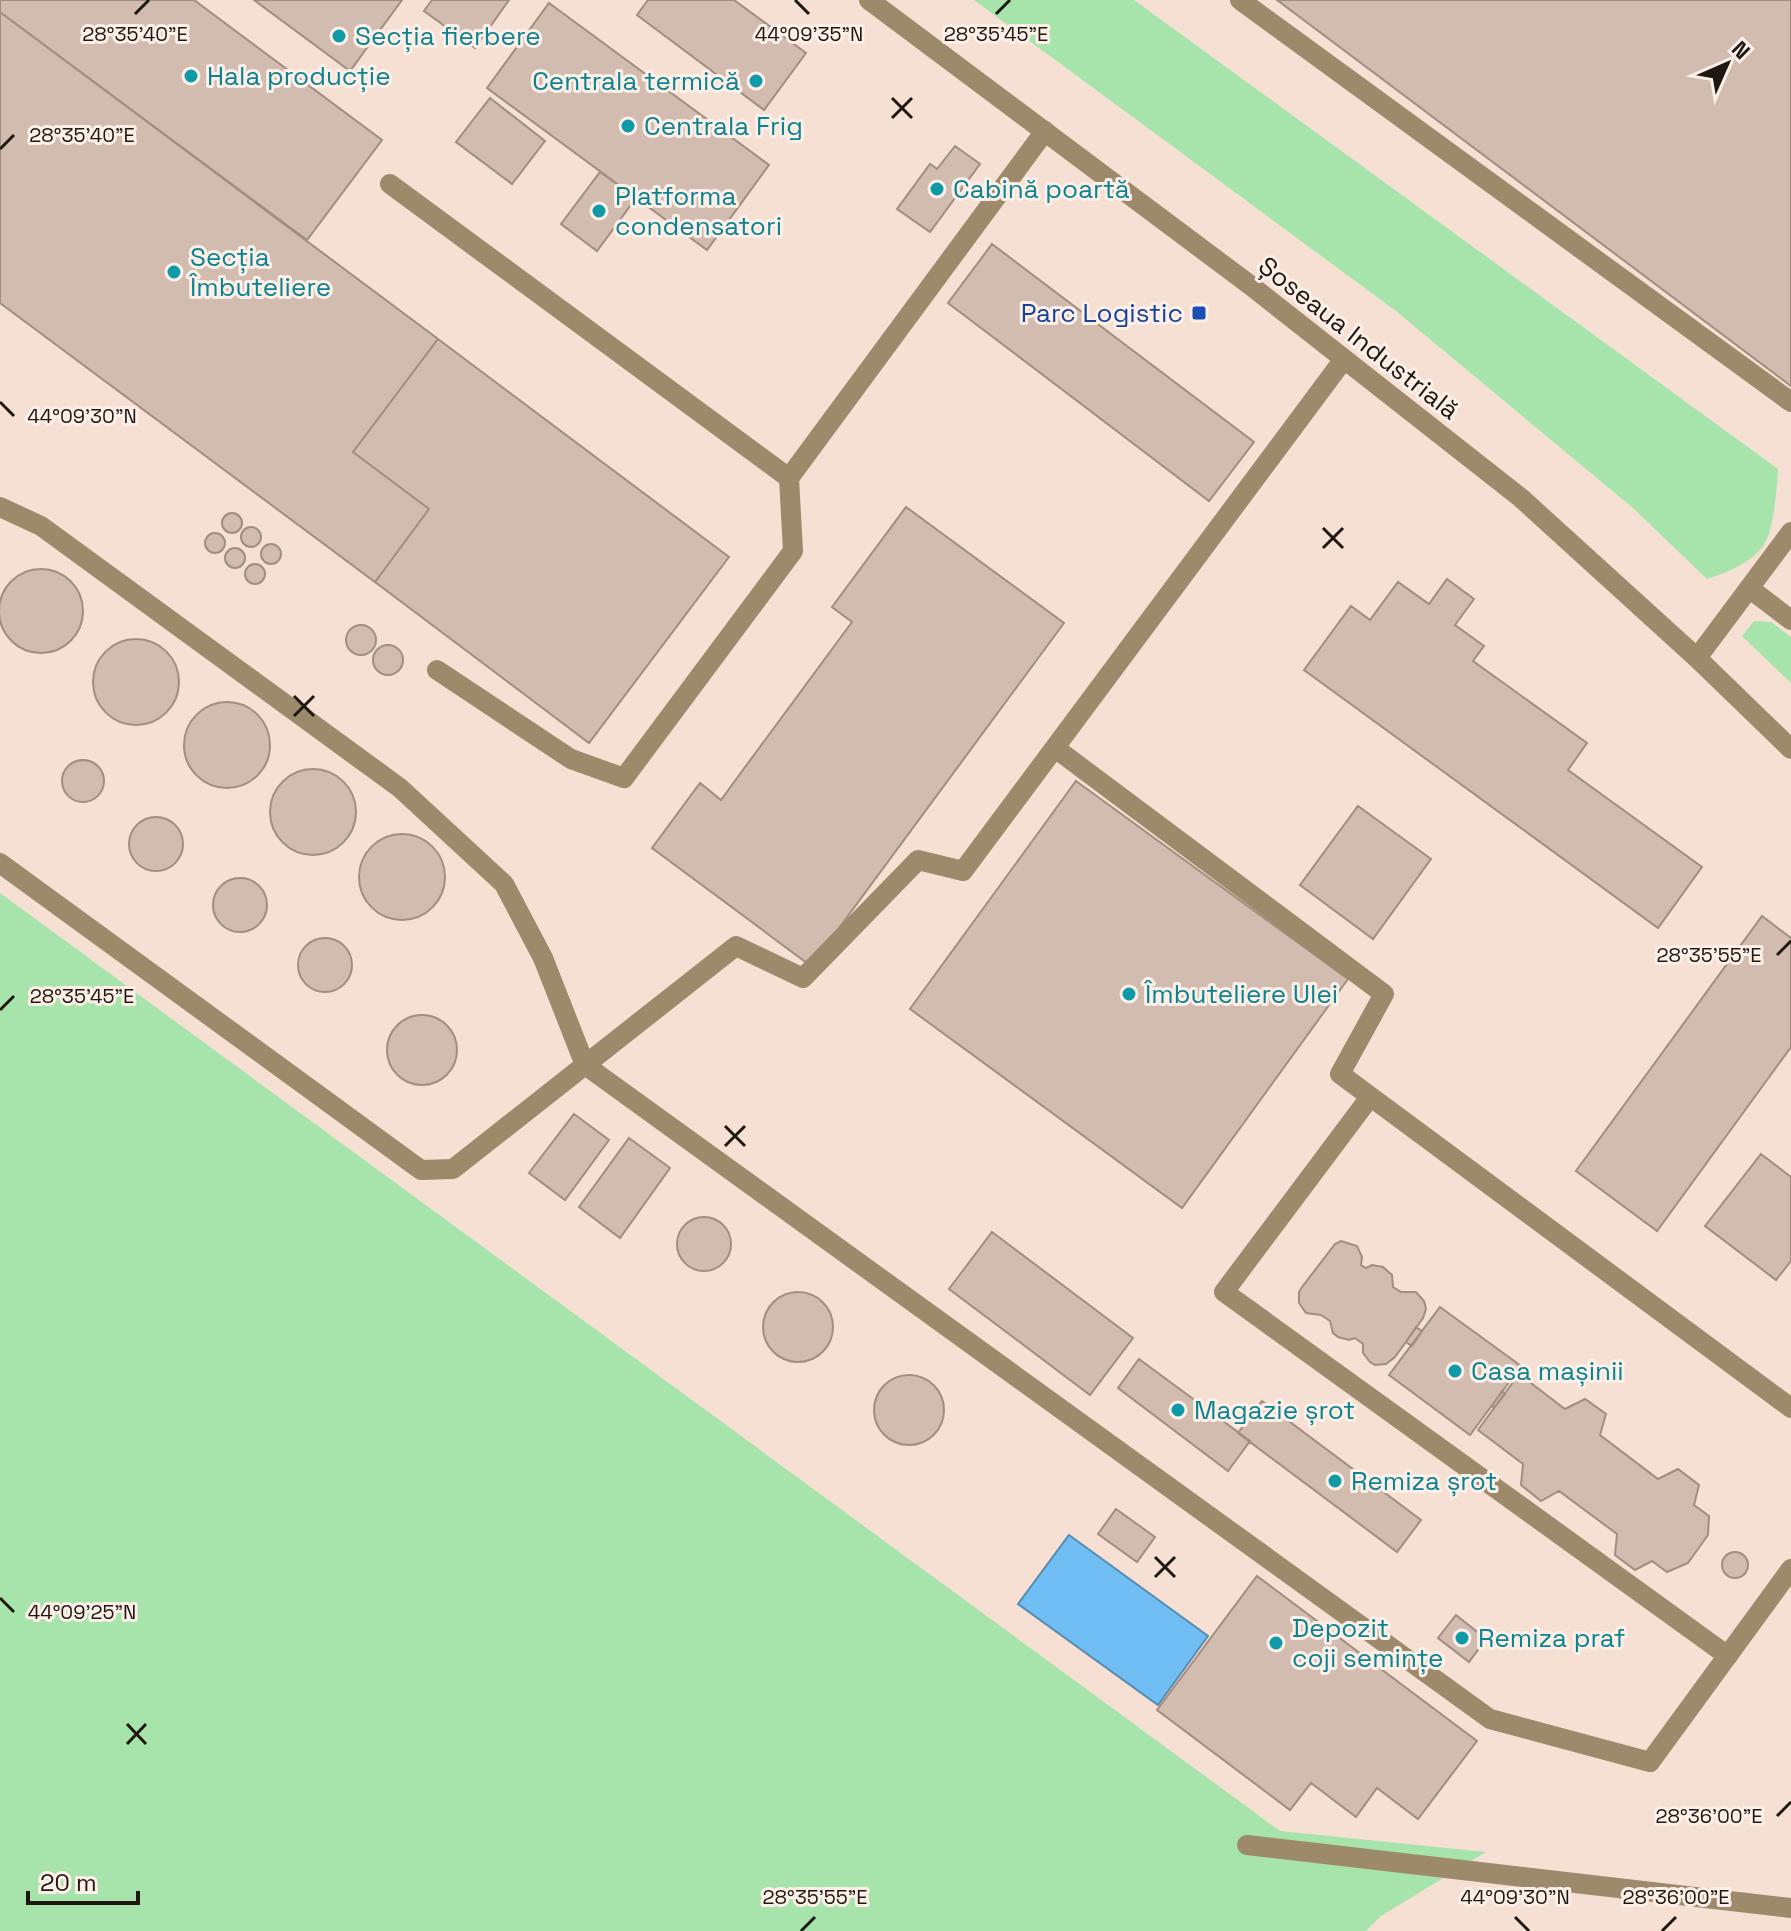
<svg xmlns="http://www.w3.org/2000/svg" width="1791" height="1931" viewBox="0 0 1791 1931" font-family="'Space Grotesk',sans-serif">
  <rect width="100%" height="100%" fill="#f6e0d3"/>
  <!-- green -->
  <path fill="#a6e4ab" d="M 974,0 L 1134,0 L 1778,469 C 1777,487 1774,527 1765,543 C 1755,561 1726,573 1707,579 L 1633,508 L 1396,311 Z
    M 1754,621 L 1771,622 L 1791,637 L 1791,683 L 1742,636 Z
    M 0,893 L 1280,1831 L 1486,1852 L 1381,1916 L 1366,1931 L 0,1931 Z"/>
  <!-- water -->
  <path fill="#70bef4" stroke="#578cb0" stroke-width="2" d="M 1069,1535 L 1208,1636 L 1158,1705 L 1018,1604 Z"/>
  <!-- building -->
  <path fill="#d1bcaf" stroke="#a18e81" stroke-width="2" d="M 0,0 L 194,0 L 382,140 L 307,240 L 0,12 Z
    M 254,0 L 402,0 L 350,71 Z
    M 432,0 L 509,0 L 475,48 L 424,11 Z
    M 648,0 L 734,0 L 806,53 L 764,110 L 637,15 Z
    M 1277,0 L 1791,0 L 1791,386 Z
    M 549,3 L 769,165 L 707,250 L 487,88 Z
    M 0,12 L 438,339 L 353,452 L 429,509 L 375,582 L 0,303 Z
    M 490,98 L 545,141 L 512,184 L 456,142 Z
    M 955,146 L 980,164 L 930,232 L 897,209 L 930,164 L 937,169 Z
    M 600,172 L 636,198 L 597,251 L 561,224 Z
    M 992,244 L 1254,442 L 1209,501 L 948,303 Z
    M 438,339 L 729,557 L 589,743 L 375,582 L 429,509 L 353,452 Z
    M 906,507 L 1064,623 L 811,966 L 652,848 L 700,783 L 721,800 L 737,778 L 852,622 L 832,607 Z
    M222 523a10 10 0 1 1 20 0a10 10 0 1 1-20 0Z
    M241 537a10 10 0 1 1 20 0a10 10 0 1 1-20 0Z
    M205 543a10 10 0 1 1 20 0a10 10 0 1 1-20 0Z
    M261 554a10 10 0 1 1 20 0a10 10 0 1 1-20 0Z
    M225 558a10 10 0 1 1 20 0a10 10 0 1 1-20 0Z
    M245 574a10 10 0 1 1 20 0a10 10 0 1 1-20 0Z
    M-1 611a42 42 0 1 1 84 0a42 42 0 1 1-84 0Z
    M 1447,579 L 1474,599 L 1455,625 L 1484,646 L 1473,661 L 1587,743 L 1568,770 L 1702,867 L 1658,928 L 1304,670 L 1351,606 L 1370,620 L 1398,582 L 1429,604 Z
    M346 640a15 15 0 1 1 30 0a15 15 0 1 1-30 0Z
    M93 682a43 43 0 1 1 86 0a43 43 0 1 1-86 0Z
    M373 660a15 15 0 1 1 30 0a15 15 0 1 1-30 0Z
    M184 745a43 43 0 1 1 86 0a43 43 0 1 1-86 0Z
    M62 781a21 21 0 1 1 42 0a21 21 0 1 1-42 0Z
    M270 812a43 43 0 1 1 86 0a43 43 0 1 1-86 0Z
    M 1076,781 L 1348,979 L 1182,1208 L 910,1009 Z
    M 1358,806 L 1431,859 L 1373,939 L 1300,885 Z
    M129 844a27 27 0 1 1 54 0a27 27 0 1 1-54 0Z
    M359 877a43 43 0 1 1 86 0a43 43 0 1 1-86 0Z
    M213 905a27 27 0 1 1 54 0a27 27 0 1 1-54 0Z
    M 1762,916 L 1791,938 L 1791,1047 L 1657,1231 L 1576,1171 Z
    M298 965a27 27 0 1 1 54 0a27 27 0 1 1-54 0Z
    M387 1050a35 35 0 1 1 70 0a35 35 0 1 1-70 0Z
    M 574,1114 L 609,1140 L 565,1200 L 529,1173 Z
    M 629,1138 L 670,1168 L 620,1238 L 579,1207 Z
    M 1761,1154 L 1791,1177 L 1791,1261 L 1776,1280 L 1705,1226 Z
    M677 1244a27 27 0 1 1 54 0a27 27 0 1 1-54 0Z
    M 992,1232 L 1133,1338 L 1090,1395 L 949,1289 Z
    M 1341,1241 L 1357,1246 L 1362,1257 L 1361,1265 L 1366,1268 L 1372,1265 L 1383,1267 L 1392,1275 L 1393,1287 L 1401,1292 L 1416,1292 L 1424,1301 L 1426,1309 L 1423,1318 L 1395,1357 L 1386,1364 L 1375,1365 L 1370,1362 L 1363,1353 L 1363,1344 L 1355,1338 L 1349,1340 L 1338,1337 L 1333,1333 L 1330,1321 L 1321,1315 L 1306,1313 L 1299,1303 L 1299,1292 L 1302,1287 L 1335,1244 Z
    M763 1327a35 35 0 1 1 70 0a35 35 0 1 1-70 0Z
    M 1440,1307 L 1521,1366 L 1470,1435 L 1389,1375 Z
    M 1416,1327 L 1422,1331 L 1412,1346 L 1406,1342 Z
    M 1139,1359 L 1250,1441 L 1228,1471 L 1118,1388 Z
    M 1519,1374 L 1565,1409 L 1585,1399 L 1606,1414 L 1600,1435 L 1658,1479 L 1678,1469 L 1699,1485 L 1694,1505 L 1709,1516 L 1708,1535 L 1688,1563 L 1667,1572 L 1652,1561 L 1635,1570 L 1615,1555 L 1617,1534 L 1559,1491 L 1541,1501 L 1521,1485 L 1523,1464 L 1478,1430 Z
    M874 1410a35 35 0 1 1 70 0a35 35 0 1 1-70 0Z
    M 1502,1391 L 1505,1394 L 1494,1408 L 1492,1406 Z
    M 1262,1401 L 1421,1520 L 1397,1552 L 1238,1433 Z
    M 1116,1509 L 1155,1537 L 1137,1562 L 1098,1534 Z
    M1722 1565a13 13 0 1 1 26 0a13 13 0 1 1-26 0Z
    M 1257,1576 L 1477,1741 L 1418,1819 L 1377,1788 L 1356,1817 L 1311,1783 L 1290,1810 L 1157,1710 Z
    M 1456,1615 L 1486,1639 L 1469,1662 L 1438,1638 Z"/>
  <g fill="none" stroke-linecap="round" stroke-linejoin="round">
    <!-- service -->
    <path stroke="#9d8a6b" stroke-width="20" d="M 1240,0 L 1791,402
      M 390,184 L 789,478 L 1045,131
      M 0,507 L 41,526 L 400,788 L 504,884 L 543,958 L 585,1065 L 1490,1719 L 1650,1762 L 1791,1569
      M 1749,588 L 1791,620
      M 1697,658 L 1791,532
      M 437,670 L 571,759 L 624,778 L 793,551 L 789,478
      M 1055,748 L 1384,994 L 1340,1074 L 1791,1408
      M 0,863 L 421,1170 L 453,1169 L 736,946 L 803,978 L 918,860 L 963,871 L 1344,359
      M 1370,1097 L 1224,1292 L 1728,1656
      M 1247,1845 L 1791,1908"/>
    <!-- tertiary -->
    <path stroke="#9d8a6b" stroke-width="20" d="M 869,0 L 1250,285 L 1521,498 L 1697,658 L 1791,749"/>
  </g>
  <!-- ticks -->
  <path fill="none" stroke="#1e1712" stroke-width="3" d="M 795,0 L 809,14M 135,14 L 149,0M 996,14 L 1010,0M 892,98 L 912,118M 892,118 L 912,98M 0,149 L 14,135M 0,402 L 14,416M 1323,528 L 1343,548M 1323,548 L 1343,528M 294,696 L 314,716M 294,716 L 314,696M 1777,955 L 1791,941M 0,1010 L 14,996M 725,1126 L 745,1146M 725,1146 L 745,1126M 1155,1557 L 1175,1577M 1155,1577 L 1175,1557M 0,1598 L 14,1612M 127,1724 L 146,1744M 127,1744 L 146,1724M 1777,1816 L 1791,1802M 1515,1917 L 1529,1931M 801,1931 L 815,1917M 1662,1931 L 1676,1917"/>
  <!-- markers -->
  <g fill="#0f9aa8" stroke="#fcefe7" stroke-width="3">
    <circle cx="339" cy="36" r="8"/>
    <circle cx="191" cy="76" r="8"/>
    <circle cx="756" cy="81" r="8"/>
    <circle cx="628" cy="126" r="8"/>
    <circle cx="937" cy="189" r="8"/>
    <circle cx="599" cy="211" r="8"/>
    <circle cx="174" cy="272" r="8"/>
    <circle cx="1129" cy="994" r="8"/>
    <circle cx="1455" cy="1371" r="8"/>
    <circle cx="1178" cy="1410" r="8"/>
    <circle cx="1335" cy="1481" r="8"/>
    <circle cx="1462" cy="1638" r="8"/>
    <circle cx="1276" cy="1643" r="8"/>
  </g>
  <rect fill="#1a4fb4" stroke="#fcefe7" stroke-width="3" x="1191" y="305" width="16" height="16" rx="4"/>
  <g text-anchor="middle" dominant-baseline="central" stroke-width="6" stroke-linejoin="round" paint-order="stroke">
    <!-- culture labels -->
    <g font-size="26" fill="#0d838f" stroke="#fcefe7" text-anchor="start">
      <text x="355" y="36">Secția fierbere</text>
      <text x="207" y="76">Hala producție</text>
      <text x="740" y="81" text-anchor="end">Centrala termică</text>
      <text x="644" y="126">Centrala Frig</text>
      <text x="953" y="189">Cabină poartă</text>
      <text x="615" y="196">Platforma<tspan x="615" dy="30">condensatori</tspan></text>
      <text x="190" y="257">Secția<tspan x="190" dy="30">Îmbuteliere</tspan></text>
      <text x="1145" y="994">Îmbuteliere Ulei</text>
      <text x="1471" y="1371">Casa mașinii</text>
      <text x="1194" y="1410">Magazie șrot</text>
      <text x="1351" y="1481">Remiza șrot</text>
      <text x="1292" y="1628">Depozit<tspan x="1292" dy="30">coji semințe</tspan></text>
      <text x="1478" y="1638">Remiza praf</text>
    </g>
    <!-- transit labels -->
    <g font-size="26" fill="#164399" stroke="#fcefe7" text-anchor="end">
      <text x="1183" y="313">Parc Logistic</text>
    </g>
    <!-- street labels -->
    <g font-size="26" fill="#1e1712" stroke="#fcefe7">
      <text transform="translate(1359 338) rotate(38)">Șoseaua Industrială</text>
    </g>
  </g>
  <g font-size="20" text-anchor="middle" fill="#1e1712" stroke="#fcefe7" stroke-width="6" stroke-linejoin="round" paint-order="stroke">
    <text x="135" y="41">28°35'40"E</text>
    <text x="809" y="41">44°09'35"N</text>
    <text x="996" y="41">28°35'45"E</text>
    <text x="82" y="142">28°35'40"E</text>
    <text x="82" y="423">44°09'30"N</text>
    <text x="1709" y="962">28°35'55"E</text>
    <text x="82" y="1003">28°35'45"E</text>
    <text x="82" y="1619">44°09'25"N</text>
    <text x="1709" y="1823">28°36'00"E</text>
    <text x="1676" y="1904">28°36'00"E</text>
    <text x="815" y="1904">28°35'55"E</text>
    <text x="1515" y="1904">44°09'30"N</text>
  </g>
  <!-- north arrow -->
  <g transform="translate(1727 64) rotate(45)" stroke="#fcefe7" stroke-width="6" paint-order="stroke">
  <path d="M0-6L14 30L0 20L-14 30Z" fill="#1e1712"/>
  <text y="-12" font-size="22" font-weight="bold" text-anchor="middle" fill="#1e1712">N</text>
  </g>
  <!-- scale -->
  <path d="M28 1891v12h110v-12" fill="none" stroke="#1e1712" stroke-width="4"/>
  <text x="40" y="1891" font-size="24" fill="#1e1712" stroke="#fcefe7" stroke-width="6" paint-order="stroke">20 m</text>
</svg>
